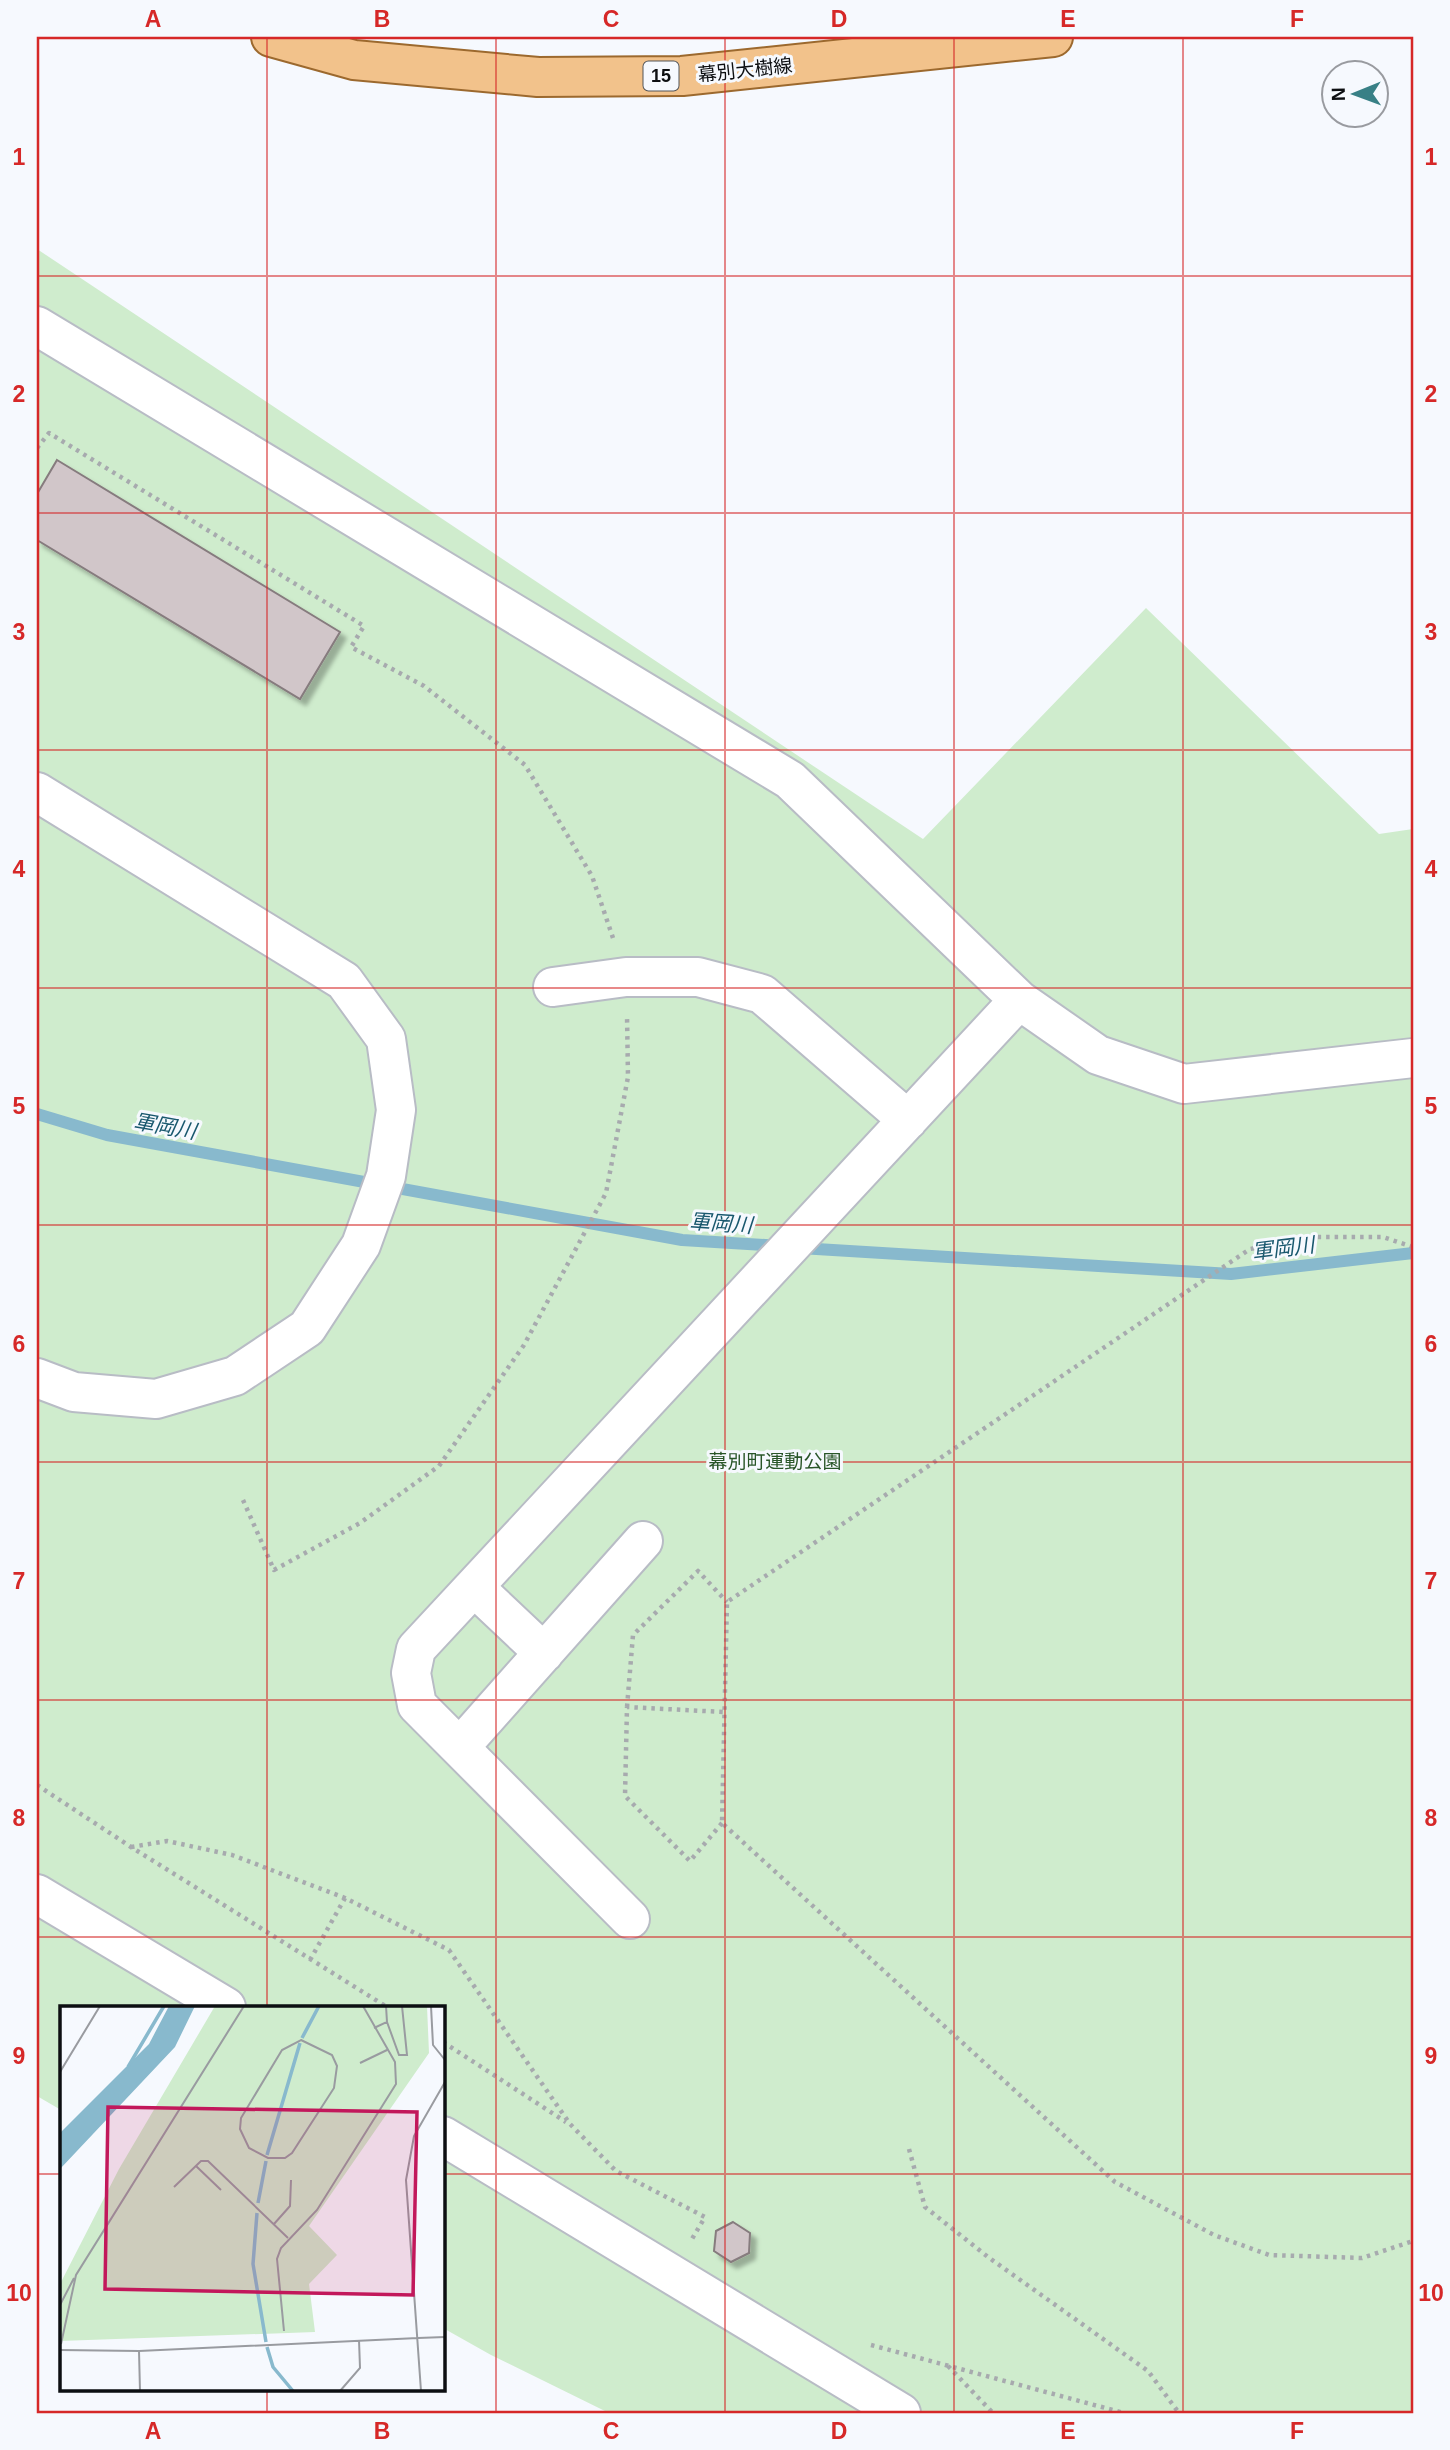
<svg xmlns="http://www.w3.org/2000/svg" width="1450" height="2450" viewBox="0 0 1450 2450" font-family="Arial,'Noto Sans JP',sans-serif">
  <defs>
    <filter id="shadow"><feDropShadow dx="6" dy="6" stdDeviation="2" flood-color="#0004"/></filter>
  </defs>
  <rect width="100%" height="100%" fill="#f6f9fe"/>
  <!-- green -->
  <path fill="#cfeccd" d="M 37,249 L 923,839 L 1146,608 L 1379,834 L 1413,829 L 1413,2413 L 609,2413 L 491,2355 L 443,2328 L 443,2007 L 61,2007 L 61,2110 L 37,2096 Z"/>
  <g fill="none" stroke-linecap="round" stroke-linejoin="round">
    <!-- stream -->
    <path stroke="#88b9cd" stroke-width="12" d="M 37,1114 L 107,1135 L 682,1240 L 781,1246
      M 800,1248 L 1231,1274 L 1413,1253"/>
  </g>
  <!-- building -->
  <path fill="#d1c6c9" stroke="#867b7e" stroke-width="2" filter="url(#shadow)" d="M 57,460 L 340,632 L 300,699 L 37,540 L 37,494 Z
    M 733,2222 L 750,2233 L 749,2253 L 731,2262 L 714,2251 L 716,2231 Z"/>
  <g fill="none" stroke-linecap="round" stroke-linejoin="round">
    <defs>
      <path id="minor" d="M 37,326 L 790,780 L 1019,1000 L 1098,1055 L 1184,1084 L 1413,1058
        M 37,792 L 344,981 L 386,1039 L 396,1110 L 386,1176 L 361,1245 L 307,1328 L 235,1376 L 156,1399 L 74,1392 L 37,1378
        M 553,987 L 626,977 L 698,977 L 762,994 L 908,1120
        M 474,1587 L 544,1653
        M 460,1747 L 643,1541
        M 37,1894 L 226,2007
        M 630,1919 L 417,1705 L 411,1673 L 416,1649 L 1019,1000
        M 443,2136 L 901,2413"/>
      <path id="major" d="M 271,37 L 354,60 L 538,77 L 682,76 L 1053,37"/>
    </defs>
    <!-- minor casing -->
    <use href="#minor" stroke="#b8bcc5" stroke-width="42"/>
    <!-- major casing -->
    <use href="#major" stroke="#9c692e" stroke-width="42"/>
    <!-- path -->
    <path stroke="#a7aaae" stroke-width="4.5" stroke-dasharray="3.5 5" stroke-linecap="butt" d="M 37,448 L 49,433 L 364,626 L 351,647 L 424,686 L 525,765 L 592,876 L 613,938
      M 1413,1247 L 1383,1237 L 1317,1237 L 1250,1249 L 727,1602 L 722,1823 L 1115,2182 L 1214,2235 L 1269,2255 L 1362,2258 L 1413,2241
      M 243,1500 L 274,1570 L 360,1523 L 439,1466 L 524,1345 L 606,1193 L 628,1077 L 627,1015
      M 627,1707 L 633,1635 L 698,1571 L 727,1602
      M 37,1785 L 131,1847 L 387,2007
      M 722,1823 L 690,1861 L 625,1796 L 627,1707 L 723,1712
      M 131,1847 L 167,1841 L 232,1855 L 345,1898 L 449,1950 L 570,2124 L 616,2171 L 705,2217 L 692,2239
      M 310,1960 L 345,1898
      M 443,2042 L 566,2122
      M 909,2149 L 925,2207 L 988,2257 L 1148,2371 L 1179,2413
      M 871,2345 L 1124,2413
      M 948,2366 L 993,2413"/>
    <!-- minor -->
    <use href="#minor" stroke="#fff" stroke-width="38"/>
    <!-- major -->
    <use href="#major" stroke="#f2c28b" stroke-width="38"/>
  </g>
  <!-- grid -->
  <path fill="none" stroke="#d62828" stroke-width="2" stroke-opacity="0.55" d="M 267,37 L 267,2007M 496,37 L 496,2413M 725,37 L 725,2413M 954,37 L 954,2413M 1183,37 L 1183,2413M 37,276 L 1413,276M 37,513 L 1413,513M 37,750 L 1413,750M 37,988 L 1413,988M 37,1225 L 1413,1225M 37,1462 L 1413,1462M 37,1700 L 1413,1700M 37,1937 L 1413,1937M 37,2174 L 61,2174M 443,2174 L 1413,2174M 267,2389 L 267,2413"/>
  <g text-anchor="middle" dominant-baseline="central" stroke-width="6" stroke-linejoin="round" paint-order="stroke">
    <!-- shield labels -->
    <rect fill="#f6f9fe" stroke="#535559" stroke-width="2" x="643.5" y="61.5" width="35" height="29" rx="5"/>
    <g font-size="18" font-weight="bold" fill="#0d0f12">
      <text x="661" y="76">15</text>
    </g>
    <!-- street labels -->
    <g font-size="19" fill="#0d0f12" stroke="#f6f9fe">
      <text transform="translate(745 70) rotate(-6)">幕別大樹線</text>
    </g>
    <!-- park labels -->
    <g font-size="19" fill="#295628" stroke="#f6f9fe">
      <text x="775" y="1461">幕別町運動公園</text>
    </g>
    <!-- water labels -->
    <g font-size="21" font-style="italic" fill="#19586e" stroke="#f6f9fe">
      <text transform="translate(165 1126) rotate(10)">軍岡川</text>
      <text transform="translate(721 1223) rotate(4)">軍岡川</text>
      <text transform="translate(1283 1248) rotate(-7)">軍岡川</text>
    </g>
  </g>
  <!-- overview -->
  <g transform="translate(60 2006)">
    <rect width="385" height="385" fill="#f6f9fe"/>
    <path d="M 155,0 L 367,0 L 369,47 L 249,220 L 277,249 L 249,278 L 255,326 L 0,335 L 0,278 L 59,163 Z" fill="#cfeccd"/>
    <path d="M 109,0 L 135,0 L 115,41 L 0,163 L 0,127 L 89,38 Z" fill="#88b9cd"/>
    <path fill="none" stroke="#88b9cd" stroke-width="3.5" d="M 242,32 L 259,0M 68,61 L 104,0M 207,149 L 240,37M 198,197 L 206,155M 197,207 L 193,258 L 206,336M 207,341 L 213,361 L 233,385"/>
    <path fill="none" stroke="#999ba0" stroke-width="2" d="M 371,0 L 373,39 L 385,54M 327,16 L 339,49 L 347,49 L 342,0M 314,22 L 327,16 L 326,0M 241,34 L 272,49 L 277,60 L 274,82 L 232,147 L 225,152 L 208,152 L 189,142 L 180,123 L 181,112 L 222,44 ZM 300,57 L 327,44M 0,66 L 40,0M 385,109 L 385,141M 136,160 L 161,184M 114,181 L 141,155 L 148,155 L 228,232M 214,218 L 230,200 L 231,174M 0,299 L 14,272M 224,325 L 217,253 L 221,242 L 257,204 L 336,78 L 335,56 L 303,0M 358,332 L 385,331M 1,338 L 16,269 L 184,0M 0,344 L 79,345 L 358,332M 79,345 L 80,385M 280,385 L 300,362 L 299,334M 361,385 L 346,174 L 354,130 L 385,76"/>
    <path fill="#c2185b" fill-opacity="0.15" stroke="#c2185b" stroke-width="3.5" d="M 48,101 L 357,106 L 353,289 L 45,283 Z"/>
    <rect width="385" height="385" fill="none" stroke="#0d0f12" stroke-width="3.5"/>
  </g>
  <!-- border -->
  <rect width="1450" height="2450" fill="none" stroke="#f6f9fe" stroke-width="77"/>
  <!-- north arrow -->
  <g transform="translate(1355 94) rotate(269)"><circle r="33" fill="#f6f9fe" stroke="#999ba0" stroke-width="2"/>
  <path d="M0-5L12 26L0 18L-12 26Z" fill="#388086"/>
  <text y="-10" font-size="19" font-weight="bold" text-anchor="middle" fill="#0d0f12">N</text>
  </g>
  <rect x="38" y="38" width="1374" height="2374" fill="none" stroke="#d62828" stroke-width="2.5"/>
  <g font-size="23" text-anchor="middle" font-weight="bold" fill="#d62828">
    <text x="153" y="27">A</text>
    <text x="382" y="27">B</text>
    <text x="611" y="27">C</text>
    <text x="839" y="27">D</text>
    <text x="1068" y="27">E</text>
    <text x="1297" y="27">F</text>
    <text x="19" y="165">1</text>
    <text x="1431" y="165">1</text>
    <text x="19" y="402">2</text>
    <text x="1431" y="402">2</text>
    <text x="19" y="640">3</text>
    <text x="1431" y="640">3</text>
    <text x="19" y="877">4</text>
    <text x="1431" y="877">4</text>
    <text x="19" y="1114">5</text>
    <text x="1431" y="1114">5</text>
    <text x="19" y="1352">6</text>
    <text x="1431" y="1352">6</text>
    <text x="19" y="1589">7</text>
    <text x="1431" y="1589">7</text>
    <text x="19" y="1826">8</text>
    <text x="1431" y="1826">8</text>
    <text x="19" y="2064">9</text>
    <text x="1431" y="2064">9</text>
    <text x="19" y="2301">10</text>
    <text x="1431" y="2301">10</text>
    <text x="153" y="2439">A</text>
    <text x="382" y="2439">B</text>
    <text x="611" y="2439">C</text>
    <text x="839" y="2439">D</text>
    <text x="1068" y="2439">E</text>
    <text x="1297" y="2439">F</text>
  </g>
</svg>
